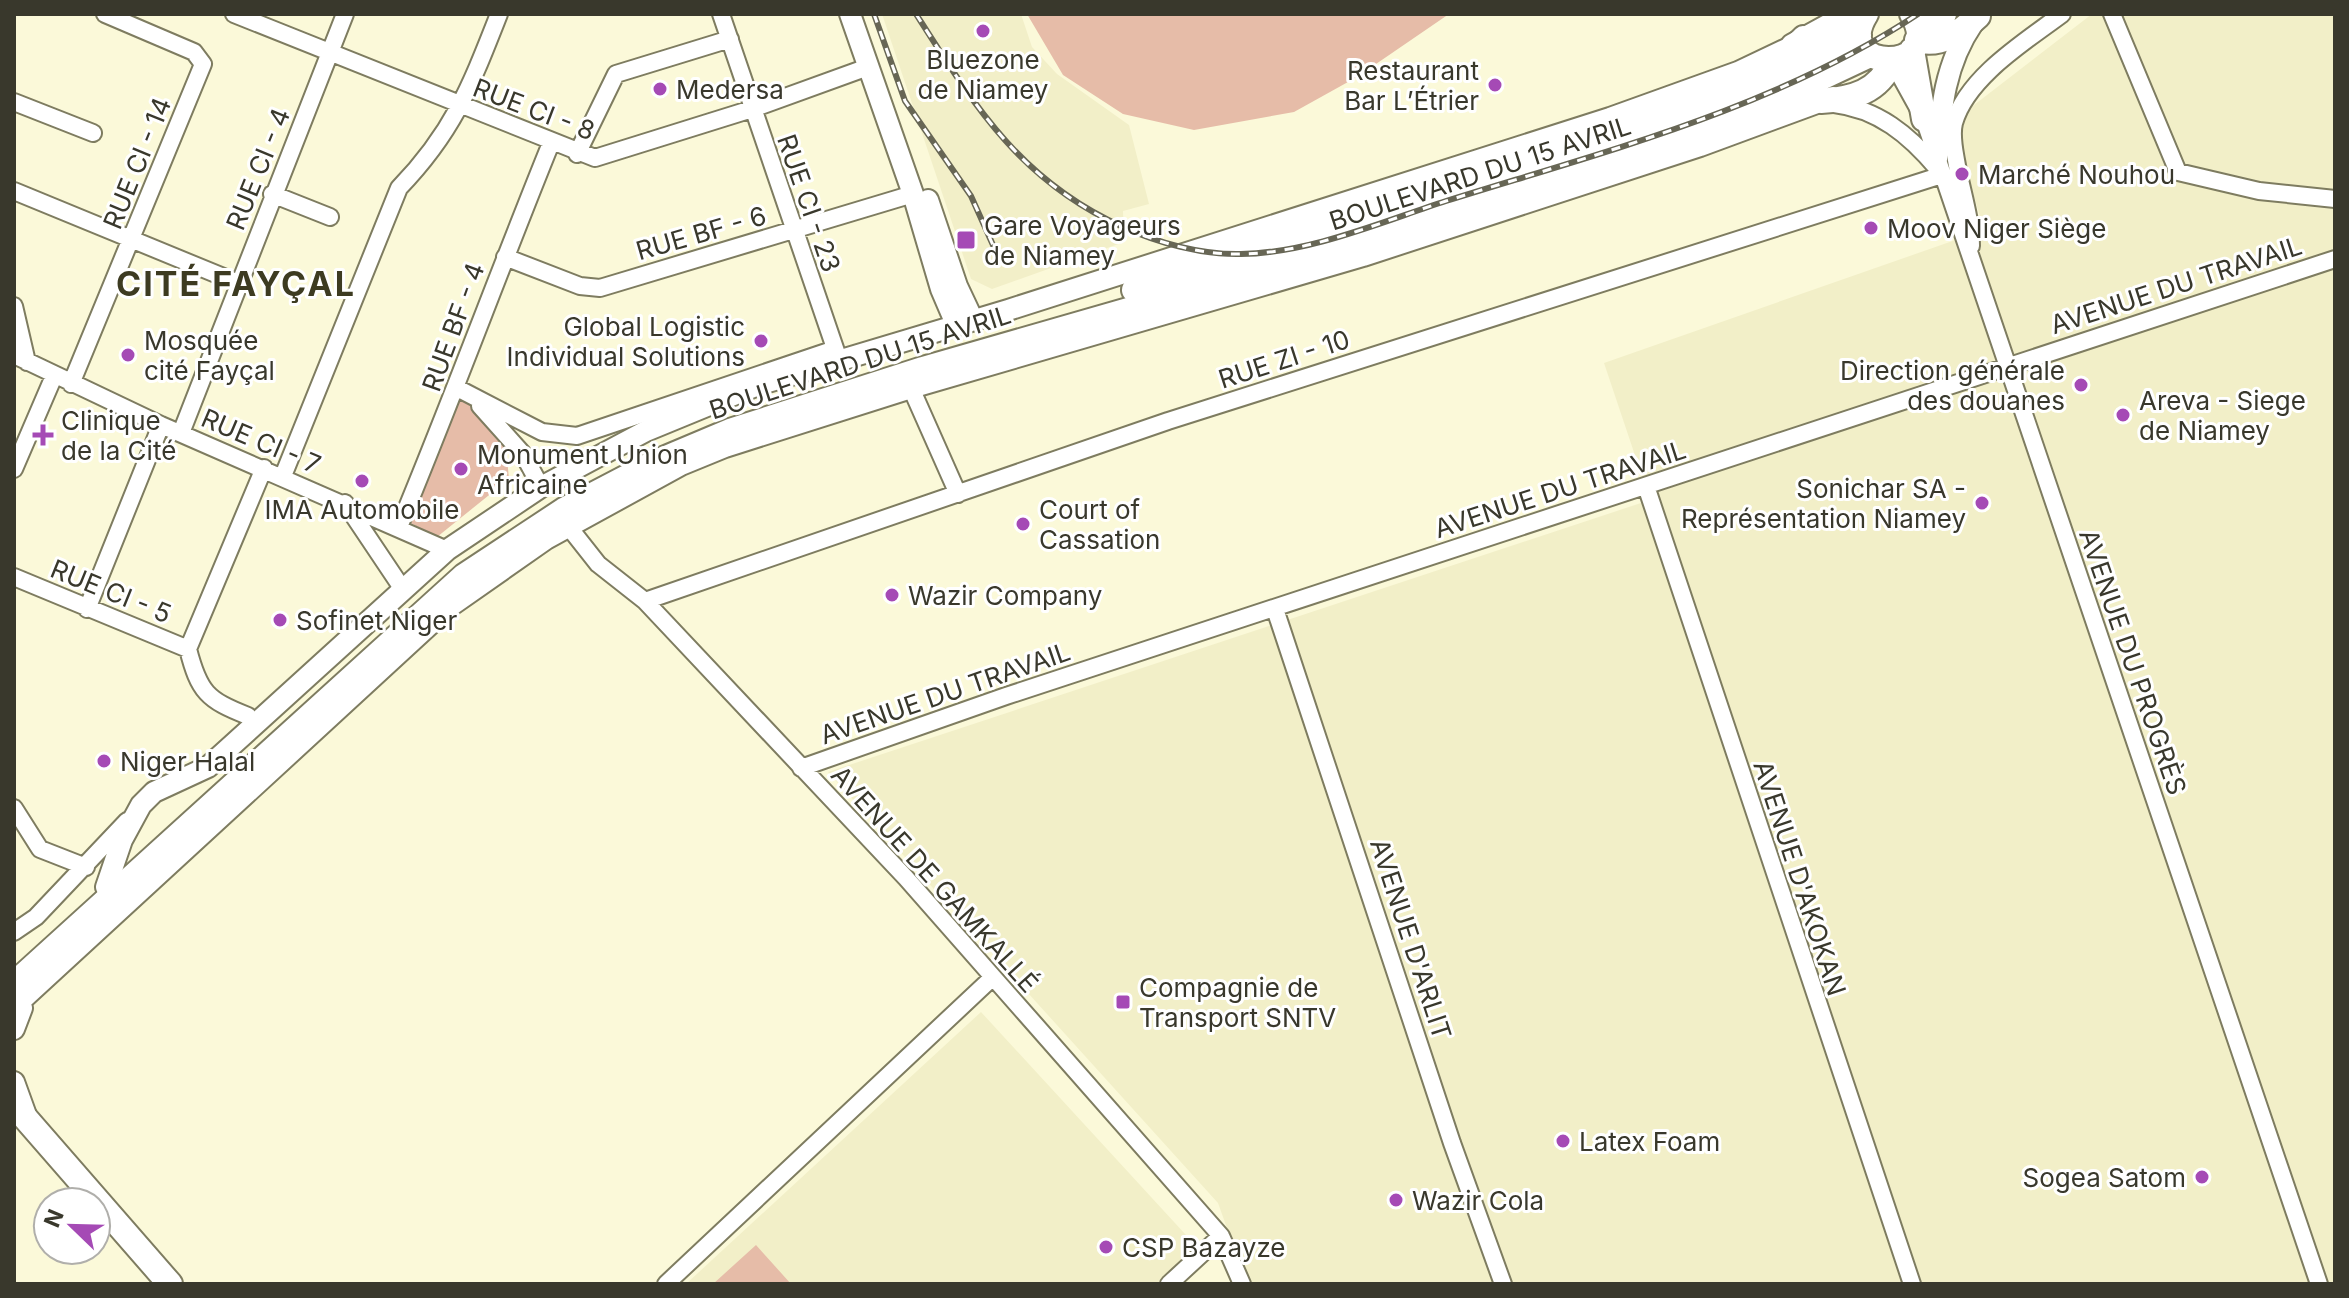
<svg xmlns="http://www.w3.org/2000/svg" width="2349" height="1298" viewBox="0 0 2349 1298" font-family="Inter,sans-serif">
  <rect width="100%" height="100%" fill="#fbf9d9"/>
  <!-- built -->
  <path fill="#f2efc8" d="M 882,14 L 1021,14 L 1032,47 L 1057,74 L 1129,125 L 1149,204 L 1123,211 L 1124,242 L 992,289 L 971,279 Z
    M 2092,14 L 2335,14 L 2335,1284 L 1247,1284 L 1218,1203 L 828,772 L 1650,500 L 1604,363 L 1984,230 L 1952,122 Z
    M 981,1012 L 1197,1247 L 1157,1284 L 686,1284 Z"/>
  <!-- green -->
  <path fill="#e6bca8" d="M 1027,14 L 1449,14 L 1357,77 L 1294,112 L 1194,130 L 1123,114 L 1063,75 Z
    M 464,398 L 506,448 L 509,479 L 437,537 L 407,521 L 456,401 Z
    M 756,1245 L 791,1284 L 713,1284 Z"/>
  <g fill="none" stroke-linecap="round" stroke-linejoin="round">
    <defs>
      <path id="minor" d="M 234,14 L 595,158 L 752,109 L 868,67
        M 721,14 L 838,357
        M 2112,14 L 2178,172 L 2259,191 L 2335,199
        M 1892,61 L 1924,119 L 2319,1284
        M 14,102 L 93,133
        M 1834,104 C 1878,109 1909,135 1937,168
        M 577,154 L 616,74 L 730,39
        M 14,191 L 238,283
        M 272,194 L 330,217
        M 1971,246 C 1971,216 1961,190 1956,160 C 1954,149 1951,135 1954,123 C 1967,77 2026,41 2062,14
        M 505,257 L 580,286 L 600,288 L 913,194
        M 14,306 L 27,362
        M 14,355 L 161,425 L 447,550
        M 71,384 L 203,64 L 194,52 L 105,14
        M 457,388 L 542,432 L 577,436 L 835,349
        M 911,388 L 958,494
        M 480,406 L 523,454 L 541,487
        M 181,433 L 345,14
        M 14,469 L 54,376
        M 283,476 L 399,188 C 454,131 471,85 499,14
        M 1646,486 L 1912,1284
        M 345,503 L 402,588
        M 568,526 L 598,564 L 645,601 L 906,878 L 1221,1236 L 1242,1284
        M 399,527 C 452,400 499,271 551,143
        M 14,577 L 188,649 C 199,692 207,700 248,716
        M 645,601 L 1168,421 L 1942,175
        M 87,609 L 161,425
        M 1275,609 L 1452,1143 L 1503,1284
        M 188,649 L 264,468
        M 801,768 L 1006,696 L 2335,259
        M 14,808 L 40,849 L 86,867
        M 14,932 L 36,917 L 127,821
        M 666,1284 L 993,977
        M 1169,1284 L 1221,1236"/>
      <path id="major" d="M 850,14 L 913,194 L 941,289 L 956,324
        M 1937,159 C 1941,110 1944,65 1973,23
        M 928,200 L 957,286 L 973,320
        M 106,887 L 122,840 L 141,805 L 154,792 L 208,767 L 447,550 L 541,487 L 646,431 L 758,385 L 1008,310 L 1610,118 L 1738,72 L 1793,46 L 1803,36
        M 14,1007 L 449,607 L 546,539 L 681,465 L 725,447 L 911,388 L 1363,256 L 1700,146 L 1833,97
        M 14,1029 L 22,1008
        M 14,1082 L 27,1118"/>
      <path id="highway" d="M 1866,14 C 1829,74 1948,74 1912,14
        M 1918,28 L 1944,14
        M 1917,40 C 1941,47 1961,32 1978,16
        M 1793,46 L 1835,23 L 1861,23
        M 1912,50 L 1924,119
        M 1821,101 C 1852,99 1879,92 1892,61
        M 1134,290 L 1681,114 L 1760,82 L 1859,35
        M 14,984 L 464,576 L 564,510 L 654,463 L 730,431 L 923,369 L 1243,277 L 1643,151 L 1766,104 L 1870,55
        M 14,1105 L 170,1284"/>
    </defs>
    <!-- minor casing -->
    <use href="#minor" stroke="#7e7c60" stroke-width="20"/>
    <!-- major casing -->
    <use href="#major" stroke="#7e7c60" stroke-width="24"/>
    <!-- highway casing -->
    <use href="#highway" stroke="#7e7c60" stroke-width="28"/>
    <!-- minor -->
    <use href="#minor" stroke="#fff" stroke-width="16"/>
    <!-- major -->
    <use href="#major" stroke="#fff" stroke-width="20"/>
    <!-- highway -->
    <use href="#highway" stroke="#fff" stroke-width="24"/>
    <defs>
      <path id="rail" d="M 874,14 L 905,101 L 971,196 L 997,254
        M 916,14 C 974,105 1020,181 1123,227 C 1158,243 1202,255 1241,254 C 1310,253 1381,222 1446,201 C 1606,151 1776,108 1918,14"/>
    </defs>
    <!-- rail casing -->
    <use href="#rail" stroke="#676655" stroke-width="6"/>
    <!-- rail -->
    <use href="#rail" stroke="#fff" stroke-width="3" stroke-dasharray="9" stroke-linecap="butt"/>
  </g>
  <!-- markers -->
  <g fill="#a54ab5" stroke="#fff" stroke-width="3">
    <circle cx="983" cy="31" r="8"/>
    <circle cx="1495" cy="85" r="8"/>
    <circle cx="660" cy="89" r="8"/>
    <circle cx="1962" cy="174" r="8"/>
    <circle cx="1871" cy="228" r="8"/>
    <rect x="956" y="230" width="20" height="20" rx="4"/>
    <circle cx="761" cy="341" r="8"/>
    <circle cx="128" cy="355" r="8"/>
    <circle cx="2081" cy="385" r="8"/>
    <circle cx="2123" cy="415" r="8"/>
    <path d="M39 423h8v8h8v8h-8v8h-8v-8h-8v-8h8z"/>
    <circle cx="461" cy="469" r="8"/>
    <circle cx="362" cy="481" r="8"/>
    <circle cx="1982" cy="503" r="8"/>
    <circle cx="1023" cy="524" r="8"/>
    <circle cx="892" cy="595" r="8"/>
    <circle cx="280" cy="620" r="8"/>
    <circle cx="104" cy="761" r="8"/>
    <rect x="1115" y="994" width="16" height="16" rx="4"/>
    <circle cx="1563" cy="1141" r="8"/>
    <circle cx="2202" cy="1177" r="8"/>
    <circle cx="1396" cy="1200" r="8"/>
    <circle cx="1106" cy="1247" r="8"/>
  </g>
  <g text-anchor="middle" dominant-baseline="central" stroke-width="6" stroke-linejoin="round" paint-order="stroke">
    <!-- poi labels -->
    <g font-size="26" fill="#39382c" stroke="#fff" text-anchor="start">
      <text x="983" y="59" text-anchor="middle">Bluezone<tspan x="983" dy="30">de Niamey</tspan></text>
      <text x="1479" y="70" text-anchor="end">Restaurant<tspan x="1479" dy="30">Bar L’Étrier</tspan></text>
      <text x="676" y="89">Medersa</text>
      <text x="1978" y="174">Marché Nouhou</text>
      <text x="984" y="225">Gare Voyageurs<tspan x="984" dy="30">de Niamey</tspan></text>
      <text x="1887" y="228">Moov Niger Siège</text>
      <text x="745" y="326" text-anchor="end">Global Logistic<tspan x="745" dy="30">Individual Solutions</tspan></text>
      <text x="144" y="340">Mosquée<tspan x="144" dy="30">cité Fayçal</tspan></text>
      <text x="2065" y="370" text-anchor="end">Direction générale<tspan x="2065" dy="30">des douanes</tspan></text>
      <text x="2139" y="400">Areva - Siege<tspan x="2139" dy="30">de Niamey</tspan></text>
      <text x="61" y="420">Clinique<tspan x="61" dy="30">de la Cité</tspan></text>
      <text x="477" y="454">Monument Union<tspan x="477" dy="30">Africaine</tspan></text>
      <text x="1966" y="488" text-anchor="end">Sonichar SA -<tspan x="1966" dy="30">Représentation Niamey</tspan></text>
      <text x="362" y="509" text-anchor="middle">IMA Automobile</text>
      <text x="1039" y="509">Court of<tspan x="1039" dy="30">Cassation</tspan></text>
      <text x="908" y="595">Wazir Company</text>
      <text x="296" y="620">Sofinet Niger</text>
      <text x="120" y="761">Niger Halal</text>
      <text x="1139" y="987">Compagnie de<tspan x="1139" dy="30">Transport SNTV</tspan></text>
      <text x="1579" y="1141">Latex Foam</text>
      <text x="2186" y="1177" text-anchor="end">Sogea Satom</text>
      <text x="1412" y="1200">Wazir Cola</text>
      <text x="1122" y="1247">CSP Bazayze</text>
    </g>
    <!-- street labels -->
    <g font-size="26" fill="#39382c" stroke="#fff">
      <text transform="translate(534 109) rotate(21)">RUE CI - 8</text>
      <text transform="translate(137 163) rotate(-68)">RUE CI - 14</text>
      <text transform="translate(258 169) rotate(-68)">RUE CI - 4</text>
      <text transform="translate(1480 173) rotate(-18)">BOULEVARD DU 15 AVRIL</text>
      <text transform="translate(809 203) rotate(71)">RUE CI - 23</text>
      <text transform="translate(701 233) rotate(-16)">RUE BF - 6</text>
      <text transform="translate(2176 285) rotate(-18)">AVENUE DU TRAVAIL</text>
      <text transform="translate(453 327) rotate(-70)">RUE BF - 4</text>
      <text transform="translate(1284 359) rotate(-18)">RUE ZI - 10</text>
      <text transform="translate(860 362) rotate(-18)">BOULEVARD DU 15 AVRIL</text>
      <text transform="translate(261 441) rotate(23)">RUE CI - 7</text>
      <text transform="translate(1560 489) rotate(-18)">AVENUE DU TRAVAIL</text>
      <text transform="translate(111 591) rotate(22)">RUE CI - 5</text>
      <text transform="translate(2133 662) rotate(71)">AVENUE DU PROGRÈS</text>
      <text transform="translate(945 693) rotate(-19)">AVENUE DU TRAVAIL</text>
      <text transform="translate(1800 878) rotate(72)">AVENUE D'AKOKAN</text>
      <text transform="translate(935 879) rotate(48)">AVENUE DE GAMKALLÉ</text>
      <text transform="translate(1411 939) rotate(72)">AVENUE D'ARLIT</text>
    </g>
    <!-- district labels -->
    <g font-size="34" font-weight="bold" letter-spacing="2" fill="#3d3b21" stroke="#fff">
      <text x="236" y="283">CITÉ FAYÇAL</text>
    </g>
  </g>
  <!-- border -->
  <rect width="2349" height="1298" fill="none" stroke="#39382c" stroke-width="32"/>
  <!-- north arrow -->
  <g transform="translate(72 1226) rotate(293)"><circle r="38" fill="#ffffff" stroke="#b0afab" stroke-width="2"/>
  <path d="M0-6L14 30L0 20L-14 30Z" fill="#a54ab5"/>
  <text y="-12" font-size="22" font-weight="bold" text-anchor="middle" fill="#39382c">N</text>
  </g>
</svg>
